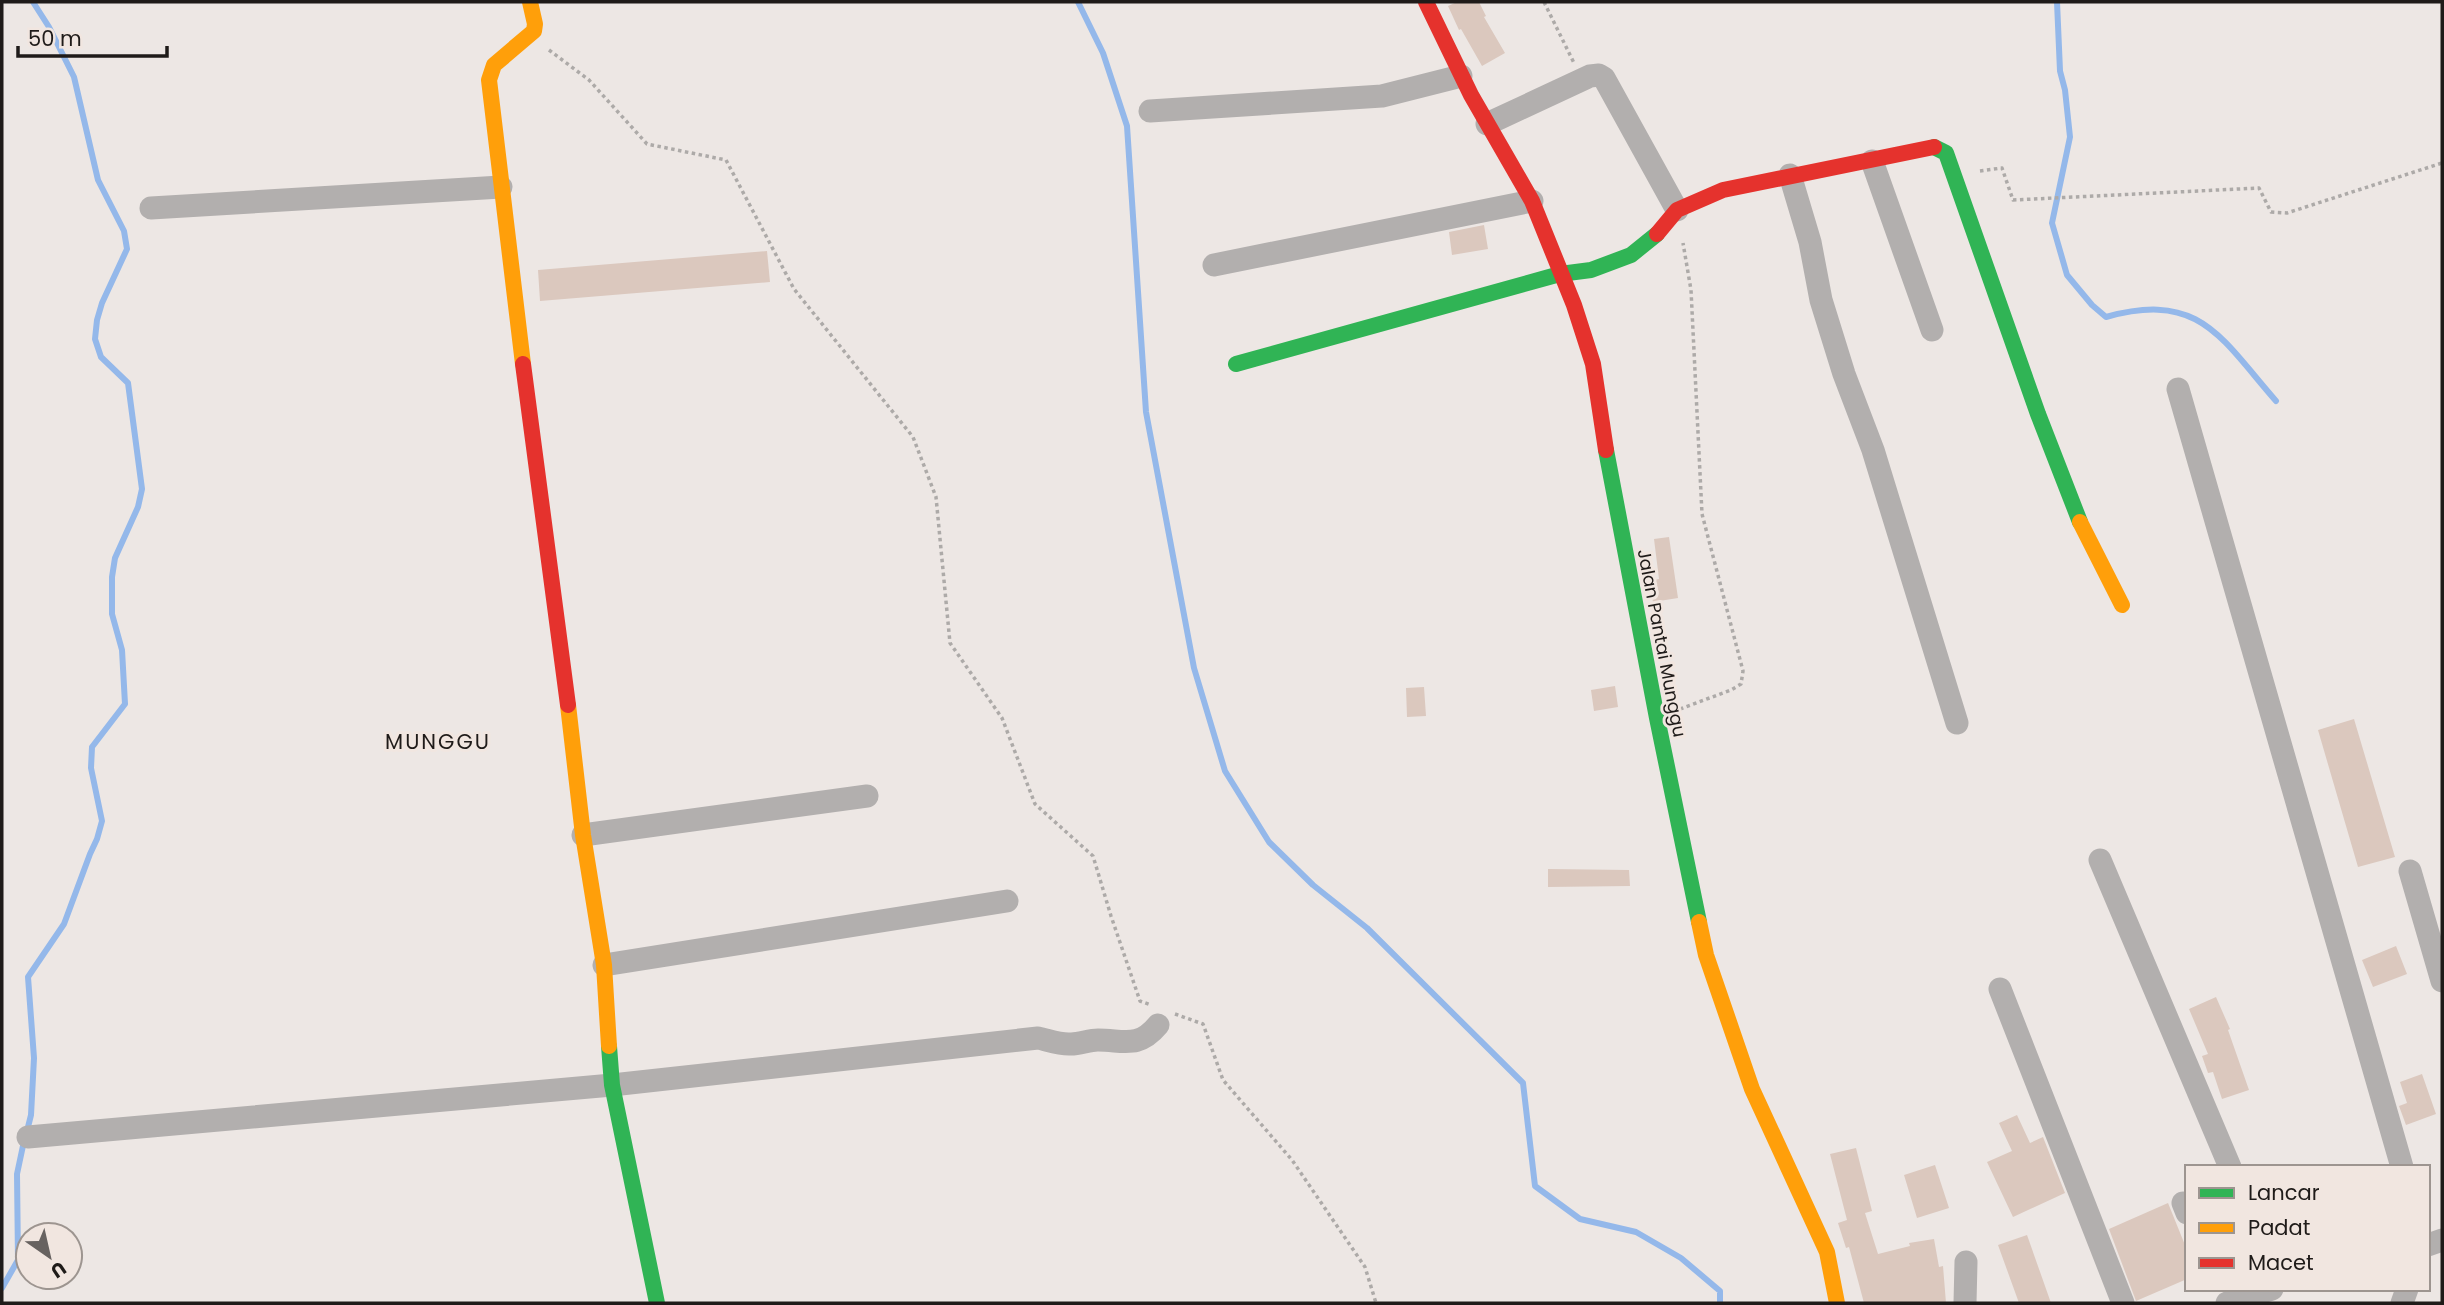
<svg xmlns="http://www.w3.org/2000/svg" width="2444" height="1305" viewBox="0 0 2444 1305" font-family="Poppins,sans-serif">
  <rect width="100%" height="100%" fill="#ede7e4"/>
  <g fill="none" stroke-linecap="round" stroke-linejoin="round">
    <!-- stream -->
    <path stroke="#94b8ea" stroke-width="6" d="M 1078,2 L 1103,53 L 1127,126 L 1146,412 L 1194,668 L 1225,771 L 1269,842 L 1313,885 L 1367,928 L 1523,1083 L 1535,1186 L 1580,1219 L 1636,1232 L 1681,1258 L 1720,1291 L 1720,1303
      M 2057,2 L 2060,71 L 2065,90 L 2070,137 L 2052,223 L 2067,275 L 2092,305 L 2106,317 C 2200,291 2220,337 2276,401
      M 27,1131 L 31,1115 L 34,1058 L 28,977 L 64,924 L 90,854 L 97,839 L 102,821 L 91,768 L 92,747 L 125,704 L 122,650 L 112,614 L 112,577 L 115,558 L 138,507 L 142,489 L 128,383 L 101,357 L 95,339 L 97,320 L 102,303 L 127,249 L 124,231 L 98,180 L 74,77 L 49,27 L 33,2
      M 2,1288 L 18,1260 L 17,1174 L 24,1141"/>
  </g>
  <!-- building -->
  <path fill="#dbc8be" d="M 1457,2 L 1479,2 L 1486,16 L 1484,17 L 1505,53 L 1482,66 L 1461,29 L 1459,30 L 1448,6 Z
    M 1484,225 L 1488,249 L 1452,255 L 1449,232 Z
    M 767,251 L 770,282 L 540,301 L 538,270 Z
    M 1669,537 L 1678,598 L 1653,602 L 1649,581 L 1659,579 L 1654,539 Z
    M 1615,686 L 1618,707 L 1594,711 L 1591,690 Z
    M 1424,687 L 1426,716 L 1407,717 L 1406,688 Z
    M 2354,719 L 2395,857 L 2358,867 L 2318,730 Z
    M 1548,869 L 1629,870 L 1630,886 L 1548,887 Z
    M 2396,946 L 2407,974 L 2373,987 L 2362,960 Z
    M 2216,997 L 2230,1029 L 2228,1030 L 2249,1090 L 2222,1099 L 2213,1072 L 2208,1073 L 2202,1056 L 2208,1054 L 2189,1009 Z
    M 2422,1074 L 2436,1114 L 2406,1125 L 2399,1106 L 2407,1103 L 2400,1082 Z
    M 2017,1115 L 2030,1143 L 2043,1137 L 2065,1193 L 2013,1217 L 1987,1162 L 2012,1151 L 1999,1123 Z
    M 1856,1148 L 1872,1211 L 1865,1213 L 1878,1254 L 1910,1246 L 1909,1243 L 1934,1239 L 1939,1267 L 1943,1266 L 1946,1303 L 1864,1303 L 1849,1247 L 1846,1248 L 1838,1223 L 1847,1220 L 1830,1154 Z
    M 1935,1165 L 1949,1208 L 1917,1218 L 1904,1175 Z
    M 2168,1203 L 2187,1250 L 2187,1279 L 2136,1301 L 2109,1229 Z
    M 2027,1235 L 2051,1303 L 2019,1303 L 1998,1245 Z"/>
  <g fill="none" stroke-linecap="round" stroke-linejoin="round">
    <!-- path -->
    <path stroke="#adaaa8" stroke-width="3.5" stroke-dasharray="3.5 3.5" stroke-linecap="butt" d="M 1544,2 L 1574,63
      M 549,50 L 589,80 L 647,144 L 726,160 L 794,289 L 913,437 L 936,497 L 950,643 L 1002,718 L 1035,804 L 1093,856 L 1111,916 L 1140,1001 L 1151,1005
      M 1980,171 L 2002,168 L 2013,200 L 2259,188 L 2271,212 L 2287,213 L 2442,163
      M 1680,709 L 1731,690 L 1741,684 L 1743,671 L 1702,514 L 1691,290 L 1683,243
      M 1175,1014 L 1203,1024 L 1223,1080 L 1292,1160 L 1365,1267 L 1376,1303"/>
    <!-- street -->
    <path stroke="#b2afae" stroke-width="23" d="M 1150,111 L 1382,96 L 1461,76
      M 1487,124 L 1590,76 L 1599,75 L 1604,78 L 1677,210
      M 1872,161 L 1932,330
      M 1790,175 L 1810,242 L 1821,300 L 1844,374 L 1873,450 L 1957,723
      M 151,208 L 501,187
      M 1214,265 L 1532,201
      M 2178,389 L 2402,1167
      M 583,835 L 867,796
      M 2100,860 L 2230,1167
      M 2410,871 L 2442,981
      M 604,965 L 1007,901
      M 2000,989 L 2123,1303
      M 28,1137 L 612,1085 L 1038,1038 C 1048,1040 1060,1045 1071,1044 C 1080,1044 1089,1040 1098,1040 C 1124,1040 1138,1049 1158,1025
      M 2183,1203 L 2187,1213
      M 2428,1245 L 2442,1240
      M 1965,1303 L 1966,1262
      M 2227,1303 L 2272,1289
      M 2402,1303 L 2407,1289"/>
    <!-- fast -->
    <path stroke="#30b455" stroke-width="16" d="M 1934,147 L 1946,153 L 2038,414 L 2080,522
      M 1236,364 L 1560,274 L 1591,270 L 1631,255 L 1657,234
      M 1606,450 L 1657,718 L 1699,922
      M 609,1046 L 612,1085 L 657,1303"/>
    <!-- slow -->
    <path stroke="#ff9f0a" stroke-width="16" d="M 523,364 L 489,80 L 494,65 L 534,31 L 535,24 L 530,2
      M 2080,522 L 2122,605
      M 568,705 L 583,835 L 604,965 L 609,1046
      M 1699,922 L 1706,955 L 1752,1089 L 1827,1252 L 1837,1303"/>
    <!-- jam -->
    <path stroke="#e5322d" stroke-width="16" d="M 1426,2 L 1471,95 L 1532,201 L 1574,305 L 1593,364 L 1606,450
      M 1657,234 L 1677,210 L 1723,190 L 1934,147
      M 523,364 L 568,705"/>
  </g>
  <g text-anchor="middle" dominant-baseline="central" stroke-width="6" stroke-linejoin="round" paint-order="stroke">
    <!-- street labels -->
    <g font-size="18" fill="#1f1b19" stroke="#f1e6e0">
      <text transform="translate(1662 643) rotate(79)">Jalan Pantai Munggu</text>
    </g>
    <!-- quarter labels -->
    <g font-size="21" letter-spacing="2" fill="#1f1b19" stroke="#f1e6e0">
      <text x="438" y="741">MUNGGU</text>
    </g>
  </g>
  <!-- border -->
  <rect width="2444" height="1305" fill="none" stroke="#1f1b19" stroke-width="7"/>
  <!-- legend -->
  <rect x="2185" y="1165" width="245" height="126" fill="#f1e6e0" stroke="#9d9590" stroke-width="2"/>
  <rect x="2199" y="1188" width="35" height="10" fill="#30b455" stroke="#9d9590" stroke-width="2"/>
  <text x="2248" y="1200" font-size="21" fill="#1f1b19">Lancar</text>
  <rect x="2199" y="1223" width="35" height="10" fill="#ff9f0a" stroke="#9d9590" stroke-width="2"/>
  <text x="2248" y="1235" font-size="21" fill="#1f1b19">Padat</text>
  <rect x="2199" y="1258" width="35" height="10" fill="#e5322d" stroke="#9d9590" stroke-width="2"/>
  <text x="2248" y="1270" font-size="21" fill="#1f1b19">Macet</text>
  <!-- north arrow -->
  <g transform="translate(49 1256) rotate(146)"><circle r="33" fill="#f1e6e0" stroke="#9d9590" stroke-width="2"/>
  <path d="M0-5L12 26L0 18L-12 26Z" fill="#676260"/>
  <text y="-10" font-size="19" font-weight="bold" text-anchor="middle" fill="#1f1b19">U</text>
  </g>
  <!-- scale -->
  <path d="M18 46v10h149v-10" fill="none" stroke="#1f1b19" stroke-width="3.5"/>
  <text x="28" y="46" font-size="21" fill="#1f1b19" stroke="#f1e6e0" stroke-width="5" paint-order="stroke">50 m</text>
</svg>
